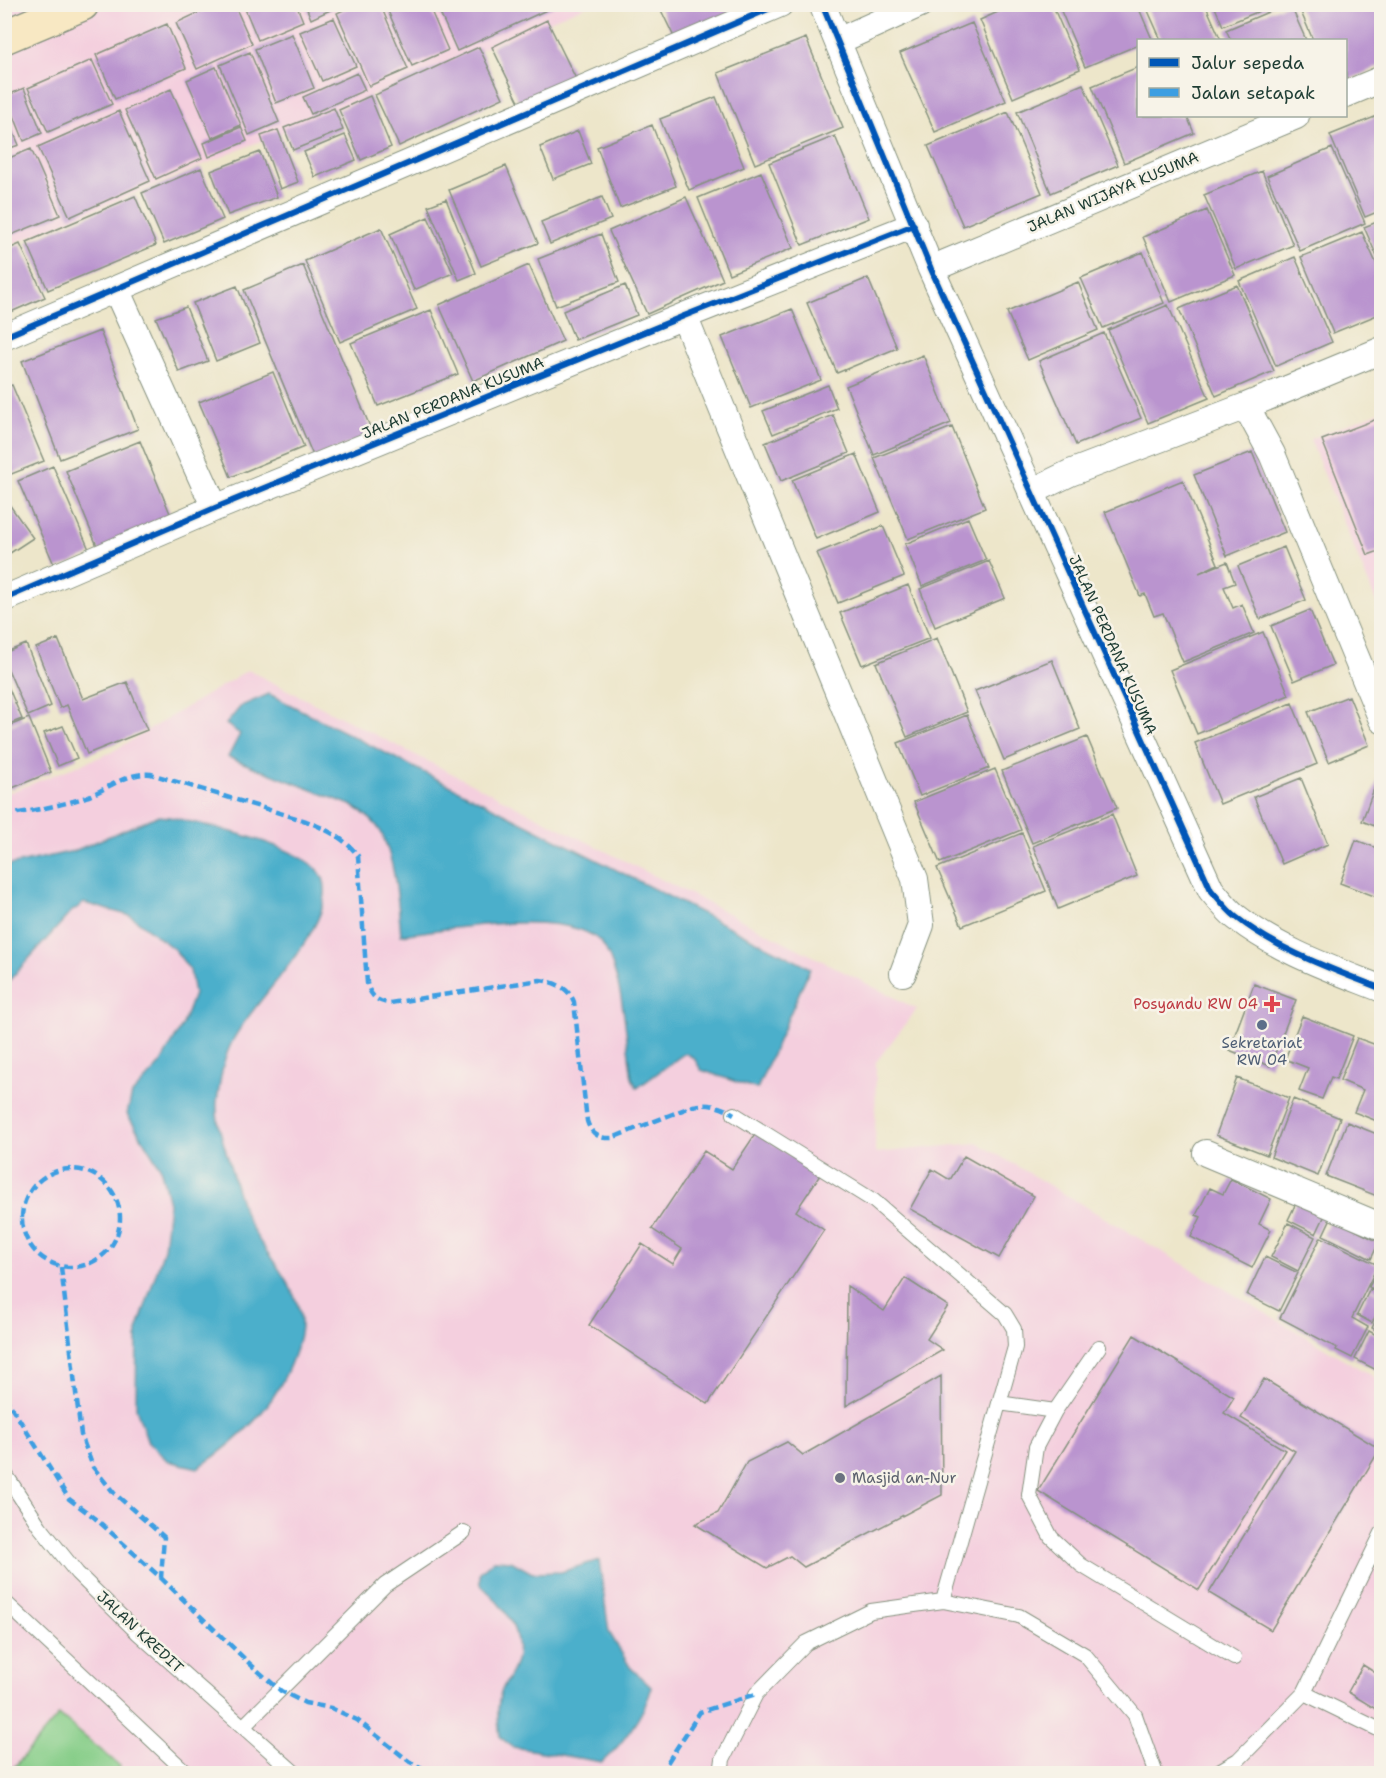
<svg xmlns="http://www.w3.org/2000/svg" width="1386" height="1778" viewBox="0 0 1386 1778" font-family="'Shantell Sans',sans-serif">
  <rect width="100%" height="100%" fill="#f7f3e8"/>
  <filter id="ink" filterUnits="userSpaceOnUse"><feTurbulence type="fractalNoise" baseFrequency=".0167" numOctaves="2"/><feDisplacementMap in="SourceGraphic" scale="12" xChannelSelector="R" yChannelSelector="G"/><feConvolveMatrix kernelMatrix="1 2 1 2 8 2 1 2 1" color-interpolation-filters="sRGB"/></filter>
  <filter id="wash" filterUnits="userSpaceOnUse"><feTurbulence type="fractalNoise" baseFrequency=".008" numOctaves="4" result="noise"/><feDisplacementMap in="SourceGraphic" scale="24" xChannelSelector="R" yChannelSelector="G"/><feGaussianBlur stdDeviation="1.35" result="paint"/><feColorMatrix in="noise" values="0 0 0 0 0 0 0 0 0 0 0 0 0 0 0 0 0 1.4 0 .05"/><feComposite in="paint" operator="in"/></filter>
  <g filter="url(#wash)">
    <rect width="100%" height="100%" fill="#ede6ca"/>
    <!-- built -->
    <path fill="#f4cfde" d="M 5,5 L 588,5 L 5,247 Z
      M 1381,411 L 1381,614 L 1310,439 Z
      M 248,670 L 917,1009 L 876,1062 L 875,1153 L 978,1143 L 1381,1381 L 1381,1773 L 5,1774 L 5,794 L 110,753 Z"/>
    <!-- green -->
    <path fill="#87ce89" stroke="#53865e" stroke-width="1.5" d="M 59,1715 L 120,1766 L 113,1773 L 9,1773 Z"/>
    <!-- water -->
    <path fill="#4cafcb" stroke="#367680" stroke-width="1.5" d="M 269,694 L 810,968 L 757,1089 L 701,1070 L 694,1058 L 685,1053 L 637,1088 L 632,1078 C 626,1039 624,982 605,948 C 580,904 445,930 401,935 C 398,901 396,864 381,832 C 375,821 364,813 353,806 L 228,757 L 240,734 L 226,724 L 241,706 Z
      M 157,816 L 170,817 C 203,825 310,846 323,878 C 340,923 253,1000 233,1040 C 223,1058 220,1080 217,1101 C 215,1119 223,1141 228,1158 C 234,1180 239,1203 249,1223 C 264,1253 289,1275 299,1309 C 304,1326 299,1341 293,1357 C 275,1407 241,1439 198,1468 L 168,1461 L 148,1442 L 136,1408 L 137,1331 L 164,1249 L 169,1203 L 160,1167 L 127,1114 L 132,1094 L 160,1064 L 183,1024 L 194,994 L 190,970 L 175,950 L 131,916 L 84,903 L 71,912 L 5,985 L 5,866 L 74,851 Z
      M 494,1560 L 511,1561 L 532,1573 L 561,1572 L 599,1560 L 609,1632 L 630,1667 L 651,1687 C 647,1712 621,1746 602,1762 L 513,1747 L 500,1737 C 498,1722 496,1704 502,1690 C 506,1681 514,1671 516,1661 C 524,1629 501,1604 480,1584 L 480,1572 Z"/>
    <g id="blocks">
      <!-- building -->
      <path fill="#ba94cf" d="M 217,4 L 234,4 L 252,44 L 197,69 L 176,23 Z
        M 243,4 L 296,4 L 303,21 L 258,40 Z
        M 305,4 L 343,4 L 311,19 Z
        M 356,4 L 380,4 L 408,69 L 369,86 L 337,13 Z
        M 385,4 L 428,4 L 448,50 L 412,66 Z
        M 436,4 L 552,4 L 553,7 L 457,51 Z
        M 658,4 L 752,4 L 676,41 Z
        M 1016,4 L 1052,4 L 1080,69 L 1013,98 L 980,20 Z
        M 1058,4 L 1137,4 L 1152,39 L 1138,40 L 1138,45 L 1085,67 Z
        M 1145,4 L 1205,4 L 1221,40 L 1161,40 Z
        M 1287,4 L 1290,4 L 1306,40 L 1231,40 L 1226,30 Z
        M 1214,5 L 1274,5 L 1223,26 Z
        M 1298,5 L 1375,5 L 1382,19 L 1382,65 L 1346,81 L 1346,40 L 1313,40 Z
        M 334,18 L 356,66 L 322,81 L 300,32 Z
        M 547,20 L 576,79 L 521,106 L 492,47 Z
        M 972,23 L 1006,101 L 935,132 L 900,53 Z
        M 167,24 L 186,68 L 115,99 L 96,55 Z
        M 292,34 L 314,88 L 276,103 L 255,49 Z
        M 806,38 L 843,128 L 755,164 L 718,73 Z
        M 479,47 L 503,98 L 399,146 L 375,95 Z
        M 250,52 L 279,122 L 249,135 L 220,65 Z
        M 92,60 L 112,104 L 48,132 L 28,88 Z
        M 216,67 L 241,125 L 212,138 L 187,80 Z
        M 1138,67 L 1138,116 L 1187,116 L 1194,133 L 1124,163 L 1092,86 Z
        M 357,73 L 365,90 L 311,114 L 303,97 Z
        M 1083,84 L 1118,165 L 1051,193 L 1017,112 Z
        M 24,88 L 42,133 L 24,141 L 6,96 Z
        M 171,89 L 202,158 L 156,179 L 125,110 Z
        M 370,96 L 391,147 L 361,160 L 339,110 Z
        M 716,97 L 744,167 L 689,190 L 660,119 Z
        M 334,108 L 343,130 L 293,150 L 284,128 Z
        M 4,110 L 19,145 L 4,150 Z
        M 119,111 L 150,181 L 70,217 L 38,147 Z
        M 1008,112 L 1042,193 L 963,226 L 928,146 Z
        M 1382,114 L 1382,210 L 1365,217 L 1330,135 Z
        M 652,125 L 676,186 L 620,208 L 597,147 Z
        M 241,127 L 247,141 L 209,157 L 204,143 Z
        M 278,130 L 298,182 L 280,189 L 261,136 Z
        M 578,131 L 591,164 L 553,179 L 540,147 Z
        M 345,135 L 356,160 L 315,177 L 304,152 Z
        M 835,136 L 869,218 L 802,245 L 769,163 Z
        M 1332,148 L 1365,223 L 1300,251 L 1267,176 Z
        M 31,149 L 60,215 L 4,238 L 4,160 Z
        M 260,152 L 277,197 L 228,215 L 211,171 Z
        M 506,166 L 538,243 L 481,266 L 449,190 Z
        M 201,168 L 223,219 L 164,244 L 142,193 Z
        M 1262,171 L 1293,245 L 1236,269 L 1204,195 Z
        M 761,172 L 793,248 L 729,274 L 698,198 Z
        M 135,196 L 156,245 L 48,290 L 27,242 Z
        M 602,197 L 611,219 L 550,244 L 541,222 Z
        M 686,197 L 723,280 L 647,314 L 609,231 Z
        M 446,199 L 476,273 L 459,280 L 428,206 Z
        M 1207,210 L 1235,275 L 1171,302 L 1143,237 Z
        M 428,217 L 453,273 L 414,290 L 390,234 Z
        M 1382,220 L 1382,268 L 1364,227 Z
        M 381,228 L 417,309 L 340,342 L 305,261 Z
        M 1362,232 L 1382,276 L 1382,313 L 1333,333 L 1301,257 Z
        M 601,234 L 619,282 L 556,306 L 538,259 Z
        M 20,244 L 45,297 L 4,315 L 4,251 Z
        M 1143,252 L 1164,303 L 1103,328 L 1081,278 Z
        M 1295,257 L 1332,342 L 1276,366 L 1239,281 Z
        M 303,265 L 373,434 L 314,458 L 244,290 Z
        M 529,265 L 563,341 L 473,381 L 439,305 Z
        M 868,278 L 897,348 L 837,373 L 807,303 Z
        M 1078,282 L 1098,330 L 1028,360 L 1007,312 Z
        M 625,285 L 637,315 L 575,340 L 563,311 Z
        M 1237,285 L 1274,371 L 1216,396 L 1179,309 Z
        M 237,286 L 260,343 L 216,361 L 193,303 Z
        M 1168,305 L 1209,398 L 1148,423 L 1108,330 Z
        M 186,307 L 208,361 L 179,372 L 156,318 Z
        M 792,309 L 821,380 L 751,408 L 722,337 Z
        M 431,310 L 458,374 L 378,406 L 351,343 Z
        M 100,331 L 138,429 L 60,459 L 22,361 Z
        M 1104,333 L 1141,418 L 1076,445 L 1039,361 Z
        M 923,355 L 951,423 L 874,455 L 846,386 Z
        M 273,372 L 304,447 L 231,477 L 199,402 Z
        M 12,385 L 44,461 L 4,477 L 4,388 Z
        M 828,385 L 837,408 L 773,434 L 763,411 Z
        M 833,415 L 849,453 L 781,481 L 765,443 Z
        M 1382,417 L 1382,550 L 1368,555 L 1322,440 Z
        M 952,427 L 985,508 L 908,539 L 874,458 Z
        M 140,441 L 174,523 L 100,553 L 66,471 Z
        M 1252,452 L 1285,532 L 1227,556 L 1194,475 Z
        M 856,454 L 880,512 L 816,539 L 792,480 Z
        M 53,466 L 91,554 L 56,569 L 18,481 Z
        M 1183,480 L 1218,564 L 1199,573 L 1227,562 L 1235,583 L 1224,587 L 1233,608 L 1242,604 L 1254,633 L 1183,662 L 1163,613 L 1154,616 L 1145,594 L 1140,596 L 1105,512 Z
        M 4,497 L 33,538 L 4,557 Z
        M 968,518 L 986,560 L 922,586 L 905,544 Z
        M 883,526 L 904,576 L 838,603 L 817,553 Z
        M 1284,547 L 1306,600 L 1260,619 L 1238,566 Z
        M 989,561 L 1005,598 L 935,627 L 920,589 Z
        M 908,585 L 930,638 L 862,665 L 840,613 Z
        M 1310,610 L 1333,665 L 1294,681 L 1271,626 Z
        M 1263,632 L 1289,695 L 1197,734 L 1170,670 Z
        M 937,638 L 967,712 L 907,737 L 876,663 Z
        M 58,639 L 83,699 L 127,682 L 147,730 L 87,754 L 67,705 L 60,708 L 36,648 Z
        M 26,644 L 51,706 L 28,716 L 4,660 L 4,653 Z
        M 1052,660 L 1080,729 L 1004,760 L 975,691 Z
        M 4,677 L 22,719 L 4,726 Z
        M 1349,696 L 1369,745 L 1329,762 L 1308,712 Z
        M 1292,703 L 1317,764 L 1220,804 L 1195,743 Z
        M 967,715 L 989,768 L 920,796 L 898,743 Z
        M 29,718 L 51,772 L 10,789 L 4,774 L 4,728 Z
        M 63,726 L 77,758 L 58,766 L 44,733 Z
        M 1087,737 L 1117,808 L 1032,843 L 1002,771 Z
        M 995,769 L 1021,830 L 940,863 L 914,802 Z
        M 1381,770 L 1382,770 L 1382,829 L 1362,821 Z
        M 1301,778 L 1328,844 L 1282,864 L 1254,797 Z
        M 1112,814 L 1137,876 L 1058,909 L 1033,846 Z
        M 1022,833 L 1046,891 L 962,926 L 937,868 Z
        M 1356,840 L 1382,850 L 1382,899 L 1340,883 Z
        M 1254,984 L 1296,1000 L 1270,1066 L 1229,1050 Z
        M 1302,1016 L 1353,1036 L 1336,1079 L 1331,1077 L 1322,1099 L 1299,1091 L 1308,1068 L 1285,1059 Z
        M 1357,1038 L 1382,1047 L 1382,1109 L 1377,1121 L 1354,1112 L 1363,1090 L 1340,1080 Z
        M 1237,1078 L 1289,1098 L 1267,1155 L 1216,1135 Z
        M 1293,1099 L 1340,1118 L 1318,1176 L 1271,1157 Z
        M 1347,1122 L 1382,1136 L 1382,1198 L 1326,1176 Z
        M 756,1133 L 820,1175 L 796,1211 L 824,1230 L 708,1404 L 589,1325 L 642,1244 L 673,1264 L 682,1249 L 652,1229 L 704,1151 L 732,1169 Z
        M 964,1156 L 1034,1196 L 999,1258 L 910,1209 L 932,1169 L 950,1180 Z
        M 1231,1179 L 1271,1199 L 1259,1224 L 1271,1230 L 1252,1268 L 1191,1237 L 1201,1217 L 1196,1215 L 1210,1188 L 1223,1194 Z
        M 1297,1201 L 1325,1215 L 1316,1234 L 1288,1220 Z
        M 1331,1218 L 1379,1242 L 1371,1259 L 1323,1235 Z
        M 1288,1223 L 1315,1237 L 1298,1271 L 1271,1257 Z
        M 1321,1237 L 1378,1265 L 1352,1318 L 1368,1327 L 1352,1358 L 1336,1350 L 1337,1348 L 1280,1318 Z
        M 1265,1257 L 1298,1273 L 1279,1311 L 1247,1295 Z
        M 1382,1262 L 1382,1293 L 1369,1287 Z
        M 905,1278 L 948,1306 L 927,1339 L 943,1350 L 846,1406 L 847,1286 L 884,1311 Z
        M 1370,1289 L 1382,1295 L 1382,1303 L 1372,1323 L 1357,1315 Z
        M 1382,1308 L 1382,1333 L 1372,1328 Z
        M 1369,1331 L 1382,1338 L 1382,1373 L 1355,1359 Z
        M 1134,1335 L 1234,1397 L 1224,1413 L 1285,1450 L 1199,1590 L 1038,1491 Z
        M 941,1376 L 942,1495 L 804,1567 L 790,1556 L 767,1568 L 695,1524 L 718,1513 L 747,1462 L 787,1442 L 803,1455 Z
        M 1264,1379 L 1380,1449 L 1271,1630 L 1209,1593 L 1295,1451 L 1241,1418 Z
        M 1363,1665 L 1382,1677 L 1382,1713 L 1348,1692 Z"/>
    </g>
  </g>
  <g filter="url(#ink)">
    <use href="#blocks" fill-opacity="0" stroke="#86927f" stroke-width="1.5"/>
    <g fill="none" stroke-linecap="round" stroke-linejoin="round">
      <defs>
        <path id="service" d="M 734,1114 L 874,1201 L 1005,1314 L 1014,1329 L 1015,1347 L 943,1601
          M 999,1403 L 1055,1411 L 1099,1347
          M 1055,1411 L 1036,1447 L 1029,1495 L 1051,1537 L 1081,1565 L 1234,1658
          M 4,1472 L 40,1527 L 77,1573 L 138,1633 L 296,1774
          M 4,1601 L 188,1774
          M 1304,1693 L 1382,1731
          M 244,1726 L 385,1585 L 464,1532
          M 721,1774 L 723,1759 L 756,1694 L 806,1643 L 871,1611 L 943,1601 L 1019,1616 L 1085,1655 L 1135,1715 L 1156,1774
          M 1214,1774 L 1238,1760 L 1304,1693 L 1382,1533"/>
        <path id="minor" d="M 822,4 L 931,269 L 1211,890 C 1219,899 1227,910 1236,917 C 1279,951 1332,969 1382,989
          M 838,41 L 920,4
          M 1346,94 L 1382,79
          M 931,269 L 1296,116
          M 116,289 L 215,508
          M 684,316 L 915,879 L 921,925 L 903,973
          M 4,337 L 780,4
          M 1246,406 L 1272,454 L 1382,720
          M 1031,492 L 1070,473 L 1246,406 L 1382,350
          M 4,599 L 215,508 L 684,316 L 914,225
          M 1206,1153 L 1382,1227"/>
        <path id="secondary" d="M 4,37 L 82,4"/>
      </defs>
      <!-- service casing -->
      <use href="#service" stroke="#86927f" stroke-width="16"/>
      <!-- minor casing -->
      <use href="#minor" stroke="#86927f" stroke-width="28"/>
      <!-- secondary casing -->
      <use href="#secondary" stroke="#86927f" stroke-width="36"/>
      <!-- service -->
      <use href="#service" stroke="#fff" stroke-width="14"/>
      <!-- minor -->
      <use href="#minor" stroke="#fff" stroke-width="26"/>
      <!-- secondary -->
      <use href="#secondary" stroke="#f8e8c3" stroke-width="33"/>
      <!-- quiet -->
      <path stroke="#3c9ee2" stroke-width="4.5" stroke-dasharray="9 4.5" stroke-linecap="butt" d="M 4,815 C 28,812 64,805 86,797 C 108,789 127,772 151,774 L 306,821 C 326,829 346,839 358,856 L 367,983 C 370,995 376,1002 390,1003 L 540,980 C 555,982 569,988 574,1002 L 587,1121 C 591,1134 599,1139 612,1138 L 693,1106 C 709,1103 720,1106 734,1114
        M22 1218a49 49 0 1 1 98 0a49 49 0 1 1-98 0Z
        M 61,1267 L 81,1435 L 93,1467 L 114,1493 L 164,1537 L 161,1578
        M 4,1395 L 69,1499 L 95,1518 L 161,1578 L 249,1663 L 281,1691 L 305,1703 L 331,1708 L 357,1720 L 410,1762 L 434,1774
        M 660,1774 L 700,1712 L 756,1694"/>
      <defs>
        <path id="cycleway" d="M 822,4 L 931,269 L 1211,890 C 1219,899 1227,910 1236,917 C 1279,951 1332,969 1382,989
          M 4,337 L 780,4
          M 4,599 L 215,508 L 684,316 L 914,225"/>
      </defs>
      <!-- cycleway casing -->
      <use href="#cycleway" stroke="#f7f3e8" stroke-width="10"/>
      <!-- cycleway -->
      <use href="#cycleway" stroke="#0057b8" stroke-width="6"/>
    </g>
  </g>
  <!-- markers -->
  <path fill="#e0444e" stroke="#f7f3e8" stroke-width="2" d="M1269 995h6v6h6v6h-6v6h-6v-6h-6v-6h6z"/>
  <circle fill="#5c6f8a" stroke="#f7f3e8" stroke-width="2" cx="1262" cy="1025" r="6"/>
  <circle fill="#6b7280" stroke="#f7f3e8" stroke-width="2" cx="840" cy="1478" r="6"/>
  <g text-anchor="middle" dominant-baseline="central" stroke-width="5" stroke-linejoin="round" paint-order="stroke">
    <!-- street labels -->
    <g font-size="15" fill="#1f3d34" stroke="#f7f3e8">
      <text transform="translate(1113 192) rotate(-23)">JALAN WIJAYA KUSUMA</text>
      <text transform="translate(453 398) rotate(-22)">JALAN PERDANA KUSUMA</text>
      <text transform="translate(1113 645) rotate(66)">JALAN PERDANA KUSUMA</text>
      <text transform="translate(140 1632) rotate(43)">JALAN KREDIT</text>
    </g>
    <!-- health labels -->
    <g font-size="15" fill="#be3a42" stroke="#f7f3e8" text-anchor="end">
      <text x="1258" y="1004">Posyandu RW 04</text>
    </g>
    <!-- service labels -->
    <g font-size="15" fill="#4e5e75" stroke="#f7f3e8">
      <text x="1262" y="1043">Sekretariat<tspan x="1262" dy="17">RW 04</tspan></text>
    </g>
    <!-- worship labels -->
    <g font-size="15" fill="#5b616d" stroke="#f7f3e8" text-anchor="start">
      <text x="852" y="1478">Masjid an-Nur</text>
    </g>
  </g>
  <!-- margin -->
  <rect width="1386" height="1778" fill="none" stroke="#f7f3e8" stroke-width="24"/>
  <!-- legend -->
  <rect x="1137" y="39" width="210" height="78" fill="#f7f3e8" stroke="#a1aaa0" stroke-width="1.5"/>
  <rect x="1149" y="58" width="30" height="9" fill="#0057b8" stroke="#a1aaa0" stroke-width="1.5"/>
  <text x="1191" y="69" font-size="18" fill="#1f3d34">Jalur sepeda</text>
  <rect x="1149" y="88" width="30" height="9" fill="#3c9ee2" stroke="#a1aaa0" stroke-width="1.5"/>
  <text x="1191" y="99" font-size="18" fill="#1f3d34">Jalan setapak</text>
</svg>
